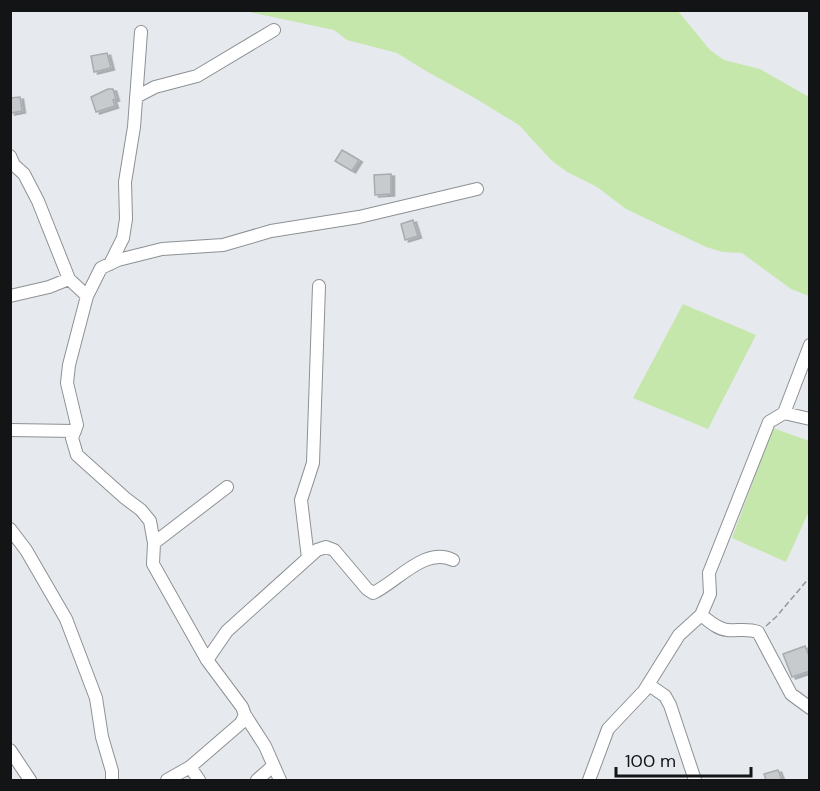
<svg xmlns="http://www.w3.org/2000/svg" width="820" height="791" viewBox="0 0 820 791" font-family="'DM Sans',sans-serif">
  <defs>
    <filter id="shadow"><feDropShadow dx="3.5" dy="2" stdDeviation="0" flood-color="#0004"/></filter>
  </defs>
  <rect width="100%" height="100%" fill="#e6eaee"/>
  <!-- green -->
  <path fill="#c6e7ab" d="M 244,11 L 678,11 L 710,50 L 724,60 L 760,69 L 809,97 L 809,296 L 791,289 L 742,253 L 723,252 L 706,247 L 626,209 L 597,187 L 567,172 L 551,160 L 519,125 L 473,97 L 426,71 L 397,53 L 347,40 L 334,30 Z
    M 683,304 L 756,335 L 708,429 L 633,398 Z
    M 773,428 L 809,441 L 809,511 L 786,562 L 732,538 Z"/>
  <!-- building -->
  <path fill="#c7cbce" stroke="#a8acaf" stroke-width="1.5" filter="url(#shadow)" d="M 107,53 L 111,68 L 94,72 L 91,56 Z
    M 108,89 L 113,89 L 116,99 L 113,100 L 115,106 L 96,112 L 91,97 Z
    M 20,97 L 22,111 L 11,113 L 10,98 Z
    M 342,150 L 359,160 L 352,171 L 335,161 Z
    M 391,174 L 391,194 L 375,195 L 374,175 Z
    M 413,220 L 418,236 L 405,240 L 401,224 Z
    M 805,646 L 810,658 L 810,671 L 792,677 L 783,654 Z
    M 778,770 L 782,780 L 766,780 L 764,774 Z"/>
  <g fill="none" stroke-linecap="round" stroke-linejoin="round">
    <defs>
      <path id="minor" d="M 136,97 L 155,87 L 197,76 L 274,30
        M 10,156 L 14,165 L 24,174 L 38,201 L 69,279 L 87,296
        M 110,264 L 123,238 L 126,219 L 125,182 L 134,127 L 141,32
        M 10,296 L 49,287 L 69,279
        M 784,413 L 810,345
        M 10,430 L 75,431
        M 10,529 L 26,550 L 66,619 L 96,698 L 102,737 L 112,771 L 112,780
        M 154,543 L 150,521 L 141,510 L 125,498 L 77,455 L 72,438 L 77,425 L 67,383 L 69,365 L 87,296 L 101,268 L 118,260 L 162,249 L 223,245 L 271,231 L 359,217 L 477,189
        M 308,558 L 301,500 L 313,463 L 319,286
        M 701,615 C 709,621 717,629 727,630 C 739,631 747,628 758,632 L 791,694 L 810,708
        M 207,660 L 227,631 L 317,550 L 326,547 L 334,550 L 367,589 L 373,593 C 397,582 425,546 453,560
        M 645,690 L 649,685 L 665,696 L 670,705 L 695,780
        M 245,715 L 265,746 L 280,780
        M 10,750 L 30,780
        M 190,767 L 199,780
        M 167,780 L 190,767 L 241,723 L 245,715 L 242,707 L 207,660 L 153,564 L 154,543 L 227,487
        M 257,780 L 273,766
        M 589,780 L 608,729 L 644,691 L 679,635 L 701,615 L 710,594 L 709,573 L 769,422 L 784,413 L 810,419"/>
    </defs>
    <!-- minor casing -->
    <use href="#minor" stroke="#8d9194" stroke-width="14"/>
    <!-- path -->
    <path stroke="#94979a" stroke-width="1.5" stroke-dasharray="6 3" stroke-linecap="butt" d="M 766,626 L 776,617 L 810,577"/>
    <!-- minor -->
    <use href="#minor" stroke="#fff" stroke-width="12"/>
  </g>
  <!-- border -->
  <rect width="820" height="791" fill="none" stroke="#131415" stroke-width="24"/>
  <!-- scale -->
  <path d="M616 767v9h135v-9" fill="none" stroke="#131415" stroke-width="3"/>
  <text x="625" y="767" font-size="18" fill="#131415" stroke="#e6eaee" stroke-width="4.5" paint-order="stroke">100 m</text>
</svg>
